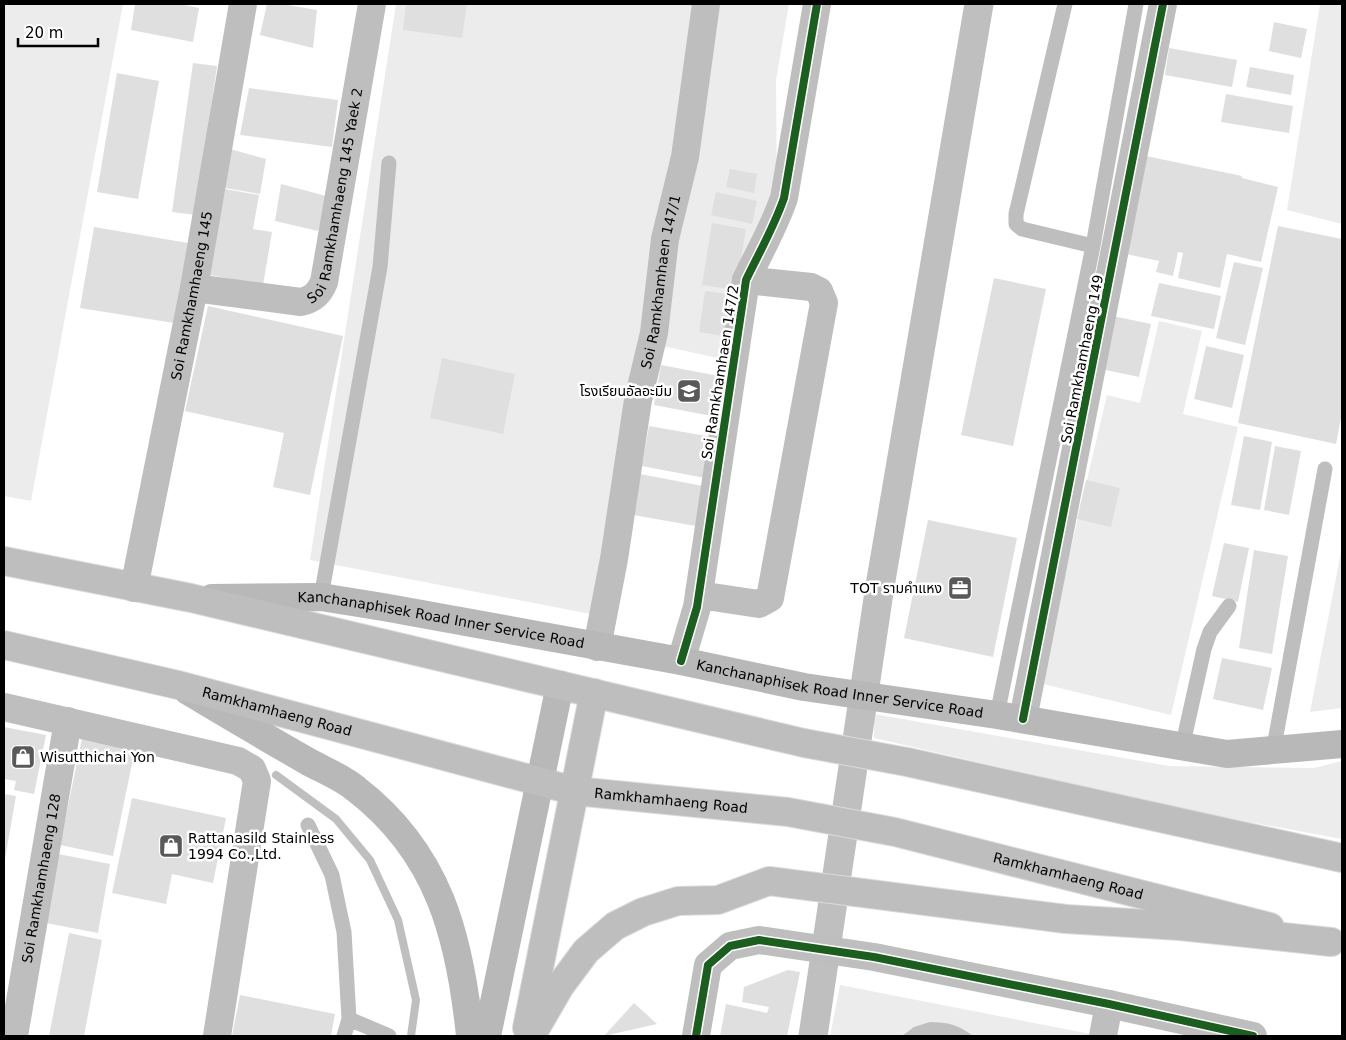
<svg xmlns="http://www.w3.org/2000/svg" width="1346" height="1040" viewBox="0 0 1346 1040" font-family="'DejaVu Sans','Noto Sans Thai',sans-serif">
  <rect width="100%" height="100%" fill="#fff"/>
  <!-- green -->
  <path fill="#ececec" d="M 4,4 L 123,4 L 31,501 L 4,496 Z
    M 396,4 L 789,4 L 776,80 L 777,195 L 718,358 L 644,342 L 596,615 L 310,560 Z
    M 1320,4 L 1342,4 L 1342,224 L 1287,210 Z
    M 1159,321 L 1202,331 L 1183,414 L 1238,427 L 1171,715 L 1039,683 L 1107,395 L 1140,403 Z
    M 1342,547 L 1342,708 L 1310,712 Z
    M 874,714 L 1169,766 L 1314,768 L 1342,761 L 1342,839 L 1195,812 L 874,738 Z
    M 840,985 L 1101,1036 L 830,1036 Z"/>
  <!-- water -->
  <path fill="#bfbfbf" d="M 930,1022 C 948,1022 959,1025 973,1036 L 902,1036 L 914,1027 Z"/>
  <g fill="none" stroke-linecap="round" stroke-linejoin="round">
    <!-- stream -->
    <path stroke="#bfbfbf" stroke-width="8" d="M 276,775 L 336,819 L 370,860 L 398,920 L 416,1000 L 411,1036"/>
    <!-- canal -->
    <path stroke="#bfbfbf" stroke-width="29" d="M 813,1036 L 879,592 L 979,4"/>
  </g>
  <!-- building -->
  <path fill="#dfdfdf" d="M 135,4 L 179,4 L 199,8 L 193,42 L 131,30 Z
    M 267,4 L 282,4 L 317,10 L 313,48 L 260,35 Z
    M 406,4 L 467,4 L 462,38 L 403,30 Z
    M 1274,22 L 1307,29 L 1301,58 L 1269,51 Z
    M 1169,48 L 1237,60 L 1232,87 L 1165,75 Z
    M 193,63 L 217,66 L 196,215 L 172,212 Z
    M 1250,67 L 1294,75 L 1291,95 L 1246,87 Z
    M 117,73 L 159,81 L 138,199 L 97,192 Z
    M 249,88 L 338,100 L 332,147 L 240,135 Z
    M 1226,94 L 1293,106 L 1289,133 L 1221,122 Z
    M 230,149 L 266,159 L 260,194 L 225,188 Z
    M 1146,156 L 1242,176 L 1242,178 L 1278,187 L 1261,262 L 1227,254 L 1220,288 L 1178,278 L 1183,253 L 1178,252 L 1173,276 L 1156,272 L 1159,261 L 1126,254 Z
    M 730,169 L 757,174 L 754,193 L 726,187 Z
    M 281,184 L 330,197 L 318,231 L 275,221 Z
    M 225,189 L 259,195 L 253,229 L 272,232 L 263,285 L 210,275 Z
    M 716,192 L 757,201 L 752,224 L 711,215 Z
    M 712,223 L 746,229 L 736,290 L 702,285 Z
    M 1278,226 L 1342,239 L 1342,413 L 1336,444 L 1238,423 Z
    M 94,227 L 194,244 L 180,324 L 80,308 Z
    M 1234,262 L 1263,268 L 1245,345 L 1216,338 Z
    M 994,278 L 1046,289 L 1013,446 L 961,435 Z
    M 1159,283 L 1221,296 L 1214,329 L 1151,316 Z
    M 705,291 L 736,295 L 730,337 L 699,332 Z
    M 208,306 L 343,336 L 310,495 L 273,487 L 284,433 L 185,411 Z
    M 1113,316 L 1151,324 L 1139,377 L 1101,369 Z
    M 1206,346 L 1244,355 L 1232,408 L 1194,399 Z
    M 442,358 L 515,374 L 503,434 L 430,418 Z
    M 661,365 L 724,377 L 717,417 L 654,405 Z
    M 649,426 L 712,437 L 705,478 L 642,466 Z
    M 1244,436 L 1272,442 L 1260,510 L 1231,505 Z
    M 1275,446 L 1301,451 L 1289,515 L 1264,510 Z
    M 640,474 L 703,486 L 696,526 L 633,515 Z
    M 1086,480 L 1120,488 L 1111,527 L 1077,519 Z
    M 928,520 L 1017,538 L 993,657 L 904,638 Z
    M 1224,543 L 1249,548 L 1238,602 L 1212,596 Z
    M 1254,550 L 1288,556 L 1272,654 L 1239,648 Z
    M 1222,658 L 1272,668 L 1263,710 L 1213,699 Z
    M 4,727 L 46,735 L 34,794 L 14,790 L 16,781 L 4,779 Z
    M 82,738 L 135,749 L 113,856 L 60,845 Z
    M 4,794 L 16,796 L 5,859 L 4,859 Z
    M 132,798 L 226,818 L 213,883 L 172,874 L 166,904 L 112,893 Z
    M 58,854 L 110,864 L 98,933 L 46,923 Z
    M 69,933 L 102,940 L 84,1036 L 49,1036 Z
    M 788,970 L 800,972 L 787,1036 L 720,1036 L 726,1004 L 767,1013 L 769,1007 L 742,1002 L 744,987 Z
    M 240,995 L 335,1014 L 331,1036 L 232,1036 Z
    M 634,1003 L 657,1024 L 604,1036 Z"/>
  <g fill="none" stroke-linecap="round" stroke-linejoin="round">
    <defs>
      <g id="primary">
        <path d="M 4,561 L 191,598 L 804,743 L 907,762 L 1342,858"/>
        <path id="s6" d="M 4,645 L 178,685 L 575,791 L 788,812 L 895,832 L 1270,927"/>
      </g>
      <path id="motorway" d="M 527,1028 L 594,693
        M 531,1036 L 560,986 L 586,951 L 615,926 L 643,912 L 678,901 L 718,900 L 769,881 L 1066,919 L 1180,926 L 1331,942"/>
    </defs>
    <!-- primary casing -->
    <use href="#primary" stroke="#dbdbdb" stroke-width="30"/>
    <!-- motorway casing -->
    <use href="#motorway" stroke="#dbdbdb" stroke-width="30"/>
    <!-- service -->
    <path stroke="#bebebe" stroke-width="15" d="M 1065,4 L 1016,214 L 1016,224 L 1022,229 L 1093,246
      M 321,597 L 380,267 L 389,163
      M 997,715 L 1093,246 L 1136,4
      M 1182,748 L 1204,649 L 1210,632 L 1229,606
      M 1273,752 L 1325,469
      M 308,825 L 332,875 L 344,932 L 349,1019 L 344,1036
      M 349,1019 L 389,1036"/>
    <!-- minor -->
    <g stroke="#bebebe" stroke-width="28">
      <path id="s1" d="M 194,288 L 301,302 C 313,299 319,294 324,282 L 372,4"/>
      <path id="s2" d="M 134,588 L 194,288 L 243,4"/>
      <path d="M 699,595 L 759,604 L 770,598 L 824,303 L 819,291 L 811,287 L 746,280"/>
      <path id="s3" d="M 597,647 L 614,559 L 638,400 L 654,333 L 665,239 L 685,157 L 706,4"/>
      <path d="M 681,661 L 697,607 L 746,280 C 759,253 774,227 784,198 L 817,4"/>
      <path d="M 4,707 L 238,761 L 252,769 L 257,781 L 217,1036"/>
      <path d="M 1023,719 L 1163,4"/>
      <path id="s4" d="M 14,1036 L 68,721"/>
      <path d="M 696,1036 L 708,965 L 730,946 L 759,940 L 874,957 L 1109,1004 L 1253,1036"/>
      <path d="M 1103,1036 L 1109,1004"/>
    </g>
    <!-- secondary -->
    <g stroke="#b8b8b8" stroke-width="28">
      <path id="s5" d="M 212,598 L 321,597 L 383,607 L 681,661 L 804,687 L 997,715 L 1227,754 L 1342,744"/>
      <path d="M 188,691 C 228,715 267,738 307,761 C 323,770 342,777 356,789 C 439,853 460,937 470,1036"/>
      <path d="M 487,1036 L 560,685"/>
    </g>
    <!-- primary -->
    <use href="#primary" stroke="#bebebe" stroke-width="28"/>
    <!-- motorway -->
    <use href="#motorway" stroke="#bebebe" stroke-width="28"/>
    <defs>
      <path id="cycleway" d="M 681,661 L 697,607 L 746,280 C 759,253 774,227 784,198 L 817,4
        M 1023,719 L 1163,4
        M 696,1036 L 708,965 L 730,946 L 759,940 L 874,957 L 1109,1004 L 1253,1036"/>
    </defs>
    <!-- cycleway casing -->
    <use href="#cycleway" stroke="#fff" stroke-width="11"/>
    <!-- cycleway -->
    <use href="#cycleway" stroke="#1b5e20" stroke-width="8"/>
  </g>
  <!-- icons -->
  <defs>
    <symbol id="school-square" viewBox="-11 -11 22 22"><rect x="-9" y="-9" width="18" height="18" rx="4" fill="#595959" stroke="#fff"/><path d="M0-5L7-2L0 1L-7-2ZM-4 1L0 2.5L4 1V4Q0 6-4 4Z" fill="#fff"/></symbol>
    <symbol id="office-square" viewBox="-11 -11 22 22"><rect x="-9" y="-9" width="18" height="18" rx="4" fill="#595959" stroke="#fff"/><path d="M-6-3h4V-5.5h4V-3h4V5H-6ZM-1-4.5V-3h2v-1.5ZM-6 0V1H6V0Z" fill="#fff"/></symbol>
    <symbol id="shop-square" viewBox="-11 -11 22 22"><rect x="-9" y="-9" width="18" height="18" rx="4" fill="#595959" stroke="#fff"/><path d="M-5-2.5h2.3a2.7 3.5 0 0 1 5.4 0H5L5.5 6h-11ZM-1.5-2.5h3a1.5 2.3 0 0 0-3 0Z" fill="#fff"/></symbol>
  </defs>
  <g fill-rule="evenodd">
    <use href="#school-square" x="675" y="377" width="28" height="28"/>
    <use href="#office-square" x="946" y="574" width="28" height="28"/>
    <use href="#shop-square" x="9" y="743" width="28" height="28"/>
    <use href="#shop-square" x="157" y="832" width="28" height="28"/>
  </g>
  <g text-anchor="middle" dominant-baseline="central" stroke-width="5" stroke-linejoin="round" paint-order="stroke">
    <!-- street labels -->
    <g font-size="14" fill="#000" stroke="#fff">
      <text stroke="none"><textPath href="#s1" startOffset="226">Soi Ramkhamhaeng 145 Yaek 2</textPath></text>
      <text stroke="none"><textPath href="#s3" startOffset="371">Soi Ramkhamhaen 147/1</textPath></text>
      <text stroke="none"><textPath href="#s2" startOffset="298">Soi Ramkhamhaeng 145</textPath></text>
      <text transform="translate(1082 359) rotate(-79)">Soi Ramkhamhaeng 149</text>
      <text transform="translate(720 372) rotate(-81)">Soi Ramkhamhaen 147/2</text>
      <text stroke="none"><textPath href="#s5" startOffset="231">Kanchanaphisek Road Inner Service Road</textPath></text>
      <text stroke="none"><textPath href="#s5" startOffset="636">Kanchanaphisek Road Inner Service Road</textPath></text>
      <text stroke="none"><textPath href="#s6" startOffset="281">Ramkhamhaeng Road</textPath></text>
      <text stroke="none"><textPath href="#s6" startOffset="686">Ramkhamhaeng Road</textPath></text>
      <text stroke="none"><textPath href="#s6" startOffset="1091">Ramkhamhaeng Road</textPath></text>
      <text stroke="none"><textPath href="#s4" startOffset="160">Soi Ramkhamhaeng 128</textPath></text>
    </g>
    <!-- poi labels -->
    <g font-size="14" fill="#000" stroke="#fff" text-anchor="end">
      <text x="672" y="391">โรงเรียนอัลอะมีม</text>
      <text x="942" y="588">TOT รามคำแหง</text>
      <text x="40" y="757" text-anchor="start">Wisutthichai Yon</text>
      <text x="188" y="838" text-anchor="start">Rattanasild Stainless<tspan x="188" dy="16">1994 Co.,Ltd.</tspan></text>
    </g>
  </g>
  <!-- border -->
  <rect width="1346" height="1040" fill="none" stroke="#000000" stroke-width="10"/>
  <!-- scale -->
  <path d="M18 38v8h80v-8" fill="none" stroke="#000000" stroke-width="2.5"/>
  <text x="25" y="38" font-size="15" fill="#000000" stroke="#ffffff" stroke-width="4" paint-order="stroke">20 m</text>
</svg>
